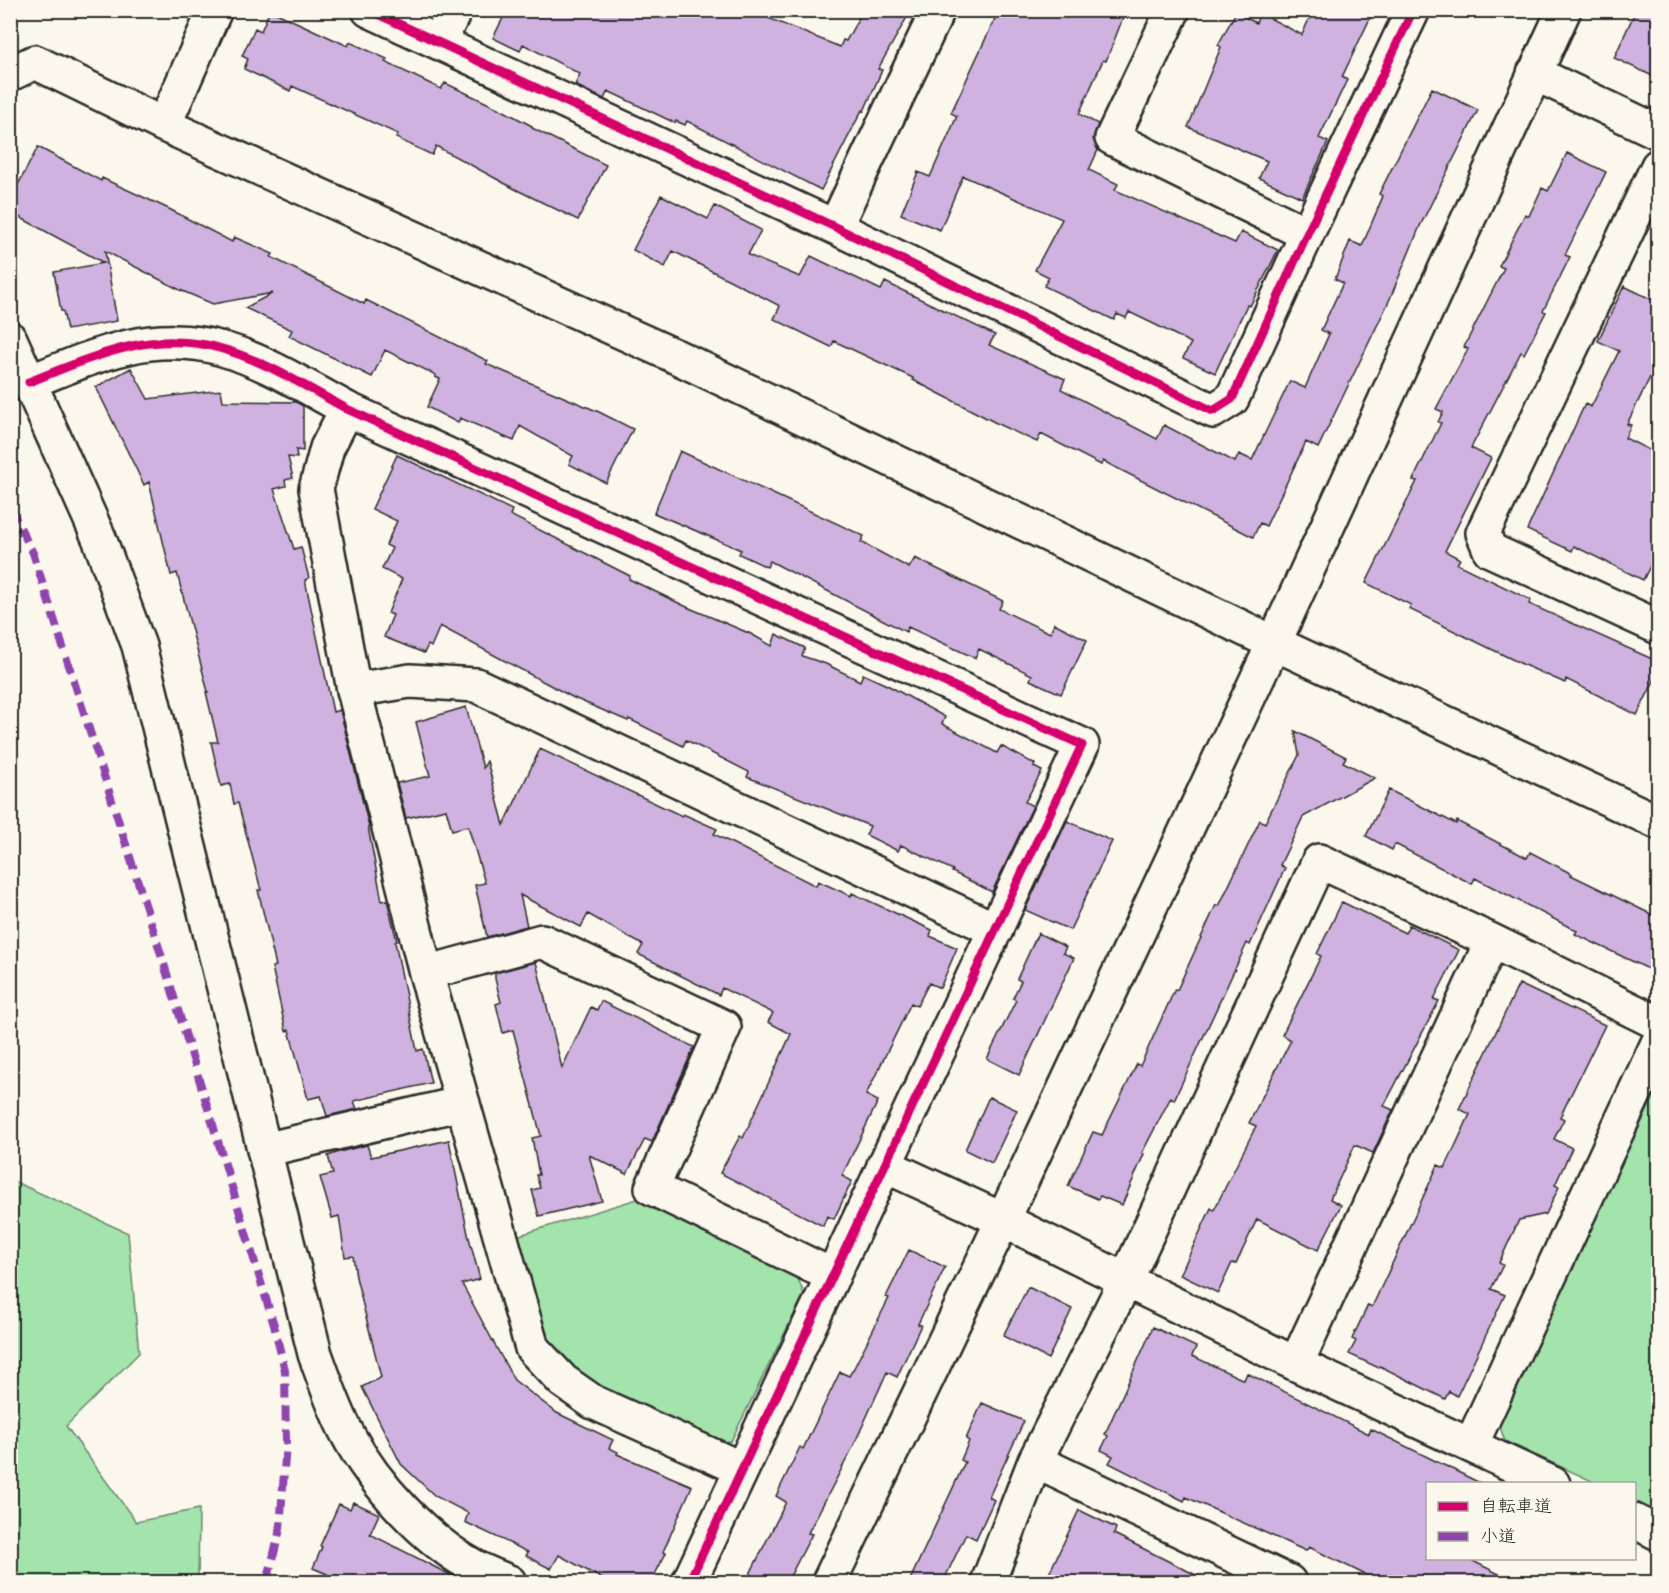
<svg xmlns="http://www.w3.org/2000/svg" width="1669" height="1593" viewBox="0 0 1669 1593" font-family="Delius,'Klee One',sans-serif">
  <rect width="100%" height="100%" fill="#fbf7ec"/>
  <filter id="ink" filterUnits="userSpaceOnUse"><feTurbulence type="fractalNoise" baseFrequency=".0167" numOctaves="2"/><feDisplacementMap in="SourceGraphic" scale="12" xChannelSelector="R" yChannelSelector="G"/><feConvolveMatrix kernelMatrix="1 2 1 2 8 2 1 2 1" color-interpolation-filters="sRGB"/></filter>
  <g filter="url(#ink)">
    <!-- green -->
    <path fill="#a3e3ac" stroke="#67876c" stroke-width="1.5" d="M 1658,1089 L 1658,1512 L 1635,1501 L 1634,1484 L 1596,1483 L 1505,1441 L 1499,1425 L 1612,1175 L 1632,1142 Z
      M 11,1180 L 128,1233 L 139,1353 L 66,1426 L 136,1522 L 199,1509 L 198,1582 L 11,1582 Z
      M 637,1199 L 797,1276 L 804,1294 L 731,1441 L 718,1443 L 592,1387 L 539,1337 L 510,1238 Z"/>
    <!-- building -->
    <path fill="#cfb2df" stroke="#2b2b2b" stroke-width="1.5" d="M 270,10 L 348,46 L 350,42 L 387,59 L 385,62 L 441,89 L 445,83 L 504,111 L 532,126 L 532,128 L 606,165 L 578,220 L 515,189 L 436,146 L 432,155 L 396,138 L 398,134 L 292,86 L 290,91 L 244,69 L 248,59 L 242,56 L 255,28 L 261,31 Z
      M 507,10 L 748,10 L 840,47 L 843,40 L 846,41 L 863,10 L 911,10 L 878,69 L 882,70 L 864,111 L 862,110 L 821,190 L 687,121 L 685,125 L 676,121 L 675,123 L 608,91 L 604,99 L 575,85 L 580,74 L 523,44 L 520,51 L 493,38 Z
      M 999,10 L 1126,10 L 1106,61 L 1103,60 L 1079,114 L 1098,124 L 1093,139 L 1098,150 L 1089,170 L 1118,184 L 1115,190 L 1235,243 L 1241,232 L 1278,250 L 1250,306 L 1247,305 L 1215,373 L 1183,358 L 1191,343 L 1160,327 L 1129,312 L 1126,318 L 1117,314 L 1114,320 L 1044,286 L 1049,277 L 1035,270 L 1062,219 L 963,176 L 940,230 L 901,214 L 918,172 L 930,177 L 957,116 L 951,113 Z
      M 1313,10 L 1374,10 L 1342,77 L 1347,80 L 1319,138 L 1328,142 L 1302,198 L 1259,178 L 1267,161 L 1188,127 L 1221,47 L 1218,45 L 1236,12 L 1256,23 L 1260,13 L 1302,35 Z
      M 1636,10 L 1659,10 L 1659,79 L 1614,58 Z
      M 1432,88 L 1478,110 L 1420,226 L 1389,301 L 1318,448 L 1306,442 L 1266,526 L 1260,523 L 1253,537 L 1103,461 L 1101,465 L 1041,434 L 1037,442 L 1002,426 L 913,380 L 913,378 L 834,341 L 831,347 L 774,319 L 780,306 L 673,251 L 665,267 L 633,250 L 661,195 L 708,219 L 715,206 L 761,230 L 748,255 L 800,277 L 811,256 L 881,290 L 885,282 L 995,335 L 989,345 L 1065,379 L 1061,389 L 1157,439 L 1164,425 L 1235,462 L 1239,454 L 1252,460 L 1290,381 L 1305,388 L 1329,334 L 1321,330 L 1343,283 L 1335,279 L 1350,241 L 1362,246 L 1383,196 L 1379,194 Z
      M 38,147 L 101,181 L 102,178 L 169,209 L 232,242 L 234,237 L 273,254 L 271,257 L 364,304 L 366,300 L 488,361 L 486,364 L 599,412 L 633,429 L 606,483 L 569,464 L 573,456 L 520,426 L 514,441 L 460,418 L 458,423 L 427,407 L 440,379 L 435,377 L 436,375 L 385,350 L 372,377 L 289,336 L 292,330 L 245,308 L 273,293 L 213,304 L 180,290 L 105,251 L 117,321 L 67,330 L 63,311 L 61,311 L 54,272 L 104,263 L 10,212 L 10,200 Z
      M 1567,153 L 1606,172 L 1565,255 L 1570,257 L 1543,311 L 1546,312 L 1524,354 L 1521,352 L 1471,448 L 1491,458 L 1445,551 L 1460,559 L 1457,564 L 1531,600 L 1529,604 L 1659,662 L 1659,671 L 1637,715 L 1566,679 L 1565,683 L 1524,665 L 1409,609 L 1411,605 L 1366,583 L 1417,481 L 1413,480 L 1441,423 L 1438,422 L 1443,412 L 1436,409 L 1468,349 L 1464,347 L 1504,268 L 1499,266 L 1525,214 L 1529,216 L 1542,188 L 1548,191 Z
      M 1624,286 L 1659,303 L 1659,359 L 1627,424 L 1631,425 L 1625,438 L 1659,455 L 1659,548 L 1643,580 L 1574,546 L 1572,551 L 1527,530 L 1585,404 L 1591,407 L 1619,351 L 1598,341 Z
      M 131,368 L 148,399 L 221,390 L 223,401 L 296,402 L 303,406 L 303,451 L 296,450 L 297,458 L 288,457 L 293,478 L 285,480 L 286,486 L 274,489 L 294,549 L 301,547 L 309,578 L 305,580 L 333,712 L 340,710 L 369,827 L 368,827 L 382,901 L 387,900 L 397,941 L 395,942 L 417,1051 L 423,1049 L 431,1083 L 354,1101 L 357,1109 L 327,1116 L 321,1096 L 308,1099 L 289,1030 L 286,1031 L 272,967 L 276,966 L 258,890 L 261,890 L 238,803 L 234,804 L 230,784 L 221,786 L 211,742 L 218,742 L 206,692 L 208,692 L 177,573 L 171,575 L 149,482 L 144,485 L 96,387 Z
      M 680,451 L 864,536 L 861,542 L 909,568 L 915,558 L 1003,601 L 999,609 L 1050,633 L 1054,623 L 1087,640 L 1061,694 L 1030,680 L 1032,675 L 979,649 L 975,658 L 908,627 L 906,632 L 770,561 L 767,567 L 739,554 L 741,550 L 654,513 Z
      M 397,455 L 512,510 L 510,515 L 630,576 L 629,579 L 687,607 L 751,634 L 772,646 L 776,634 L 805,648 L 802,656 L 826,664 L 860,681 L 863,674 L 889,686 L 945,717 L 942,724 L 997,753 L 1001,746 L 1035,764 L 1034,767 L 1042,771 L 1025,802 L 1033,806 L 992,892 L 952,872 L 953,870 L 901,845 L 898,851 L 866,835 L 870,826 L 747,777 L 749,772 L 686,740 L 683,746 L 629,719 L 628,721 L 574,698 L 440,626 L 431,647 L 428,645 L 424,653 L 384,637 L 393,615 L 388,613 L 402,579 L 382,569 L 392,548 L 386,545 L 397,521 L 372,509 Z
      M 466,707 L 483,768 L 487,761 L 504,825 L 540,749 L 682,816 L 683,814 L 717,829 L 714,834 L 816,886 L 818,881 L 851,896 L 852,893 L 932,930 L 930,936 L 957,948 L 940,988 L 929,983 L 917,1006 L 911,1003 L 866,1095 L 878,1101 L 842,1176 L 852,1181 L 834,1219 L 827,1216 L 823,1226 L 720,1173 L 740,1136 L 743,1138 L 791,1034 L 768,1022 L 773,1013 L 722,988 L 719,995 L 638,954 L 643,945 L 588,914 L 581,927 L 520,895 L 527,926 L 487,937 L 475,885 L 485,883 L 468,826 L 452,830 L 446,809 L 406,818 L 397,783 L 430,776 L 416,722 Z
      M 1295,731 L 1346,757 L 1343,762 L 1375,778 L 1303,817 L 1280,865 L 1285,868 L 1250,945 L 1247,943 L 1174,1100 L 1171,1097 L 1142,1153 L 1144,1154 L 1122,1205 L 1100,1196 L 1098,1199 L 1068,1186 L 1093,1132 L 1102,1135 L 1137,1064 L 1140,1066 L 1175,989 L 1177,990 L 1216,905 L 1219,906 L 1260,820 L 1265,823 L 1299,755 Z
      M 1389,790 L 1456,824 L 1457,821 L 1527,858 L 1530,852 L 1572,874 L 1571,875 L 1659,918 L 1659,974 L 1575,934 L 1577,931 L 1475,878 L 1472,884 L 1395,844 L 1392,850 L 1366,836 Z
      M 1067,821 L 1112,841 L 1070,930 L 1025,910 Z
      M 1342,902 L 1405,933 L 1409,925 L 1459,950 L 1434,999 L 1439,1001 L 1384,1106 L 1393,1110 L 1373,1153 L 1355,1145 L 1330,1199 L 1341,1205 L 1318,1250 L 1257,1219 L 1236,1264 L 1232,1263 L 1218,1293 L 1180,1275 L 1211,1208 L 1214,1210 L 1256,1126 L 1249,1123 L 1291,1040 L 1282,1035 L 1321,956 L 1317,954 Z
      M 1038,933 L 1066,947 L 1063,953 L 1074,958 L 1019,1075 L 987,1059 L 1016,1000 L 1013,998 L 1021,981 L 1017,979 Z
      M 536,962 L 562,1068 L 591,1007 L 597,1010 L 601,1001 L 694,1047 L 652,1142 L 645,1139 L 627,1174 L 589,1155 L 602,1201 L 539,1216 L 532,1190 L 540,1188 L 536,1175 L 539,1175 L 532,1138 L 541,1136 L 513,1030 L 503,1033 L 496,1004 L 501,1002 L 495,979 L 495,973 Z
      M 1519,984 L 1605,1025 L 1560,1117 L 1564,1119 L 1554,1139 L 1572,1148 L 1555,1185 L 1559,1187 L 1546,1214 L 1519,1220 L 1499,1263 L 1503,1265 L 1491,1289 L 1505,1295 L 1457,1396 L 1449,1391 L 1445,1399 L 1380,1366 L 1379,1368 L 1349,1354 L 1356,1341 L 1352,1339 L 1368,1305 L 1372,1307 L 1438,1165 L 1445,1168 L 1470,1114 L 1459,1109 Z
      M 989,1097 L 1017,1110 L 992,1163 L 965,1150 Z
      M 449,1140 L 468,1234 L 480,1279 L 462,1284 L 514,1380 L 557,1413 L 613,1440 L 609,1448 L 618,1452 L 617,1454 L 692,1486 L 663,1552 L 666,1553 L 651,1582 L 608,1582 L 559,1555 L 551,1569 L 526,1556 L 528,1552 L 465,1522 L 468,1513 L 435,1496 L 401,1464 L 362,1387 L 381,1377 L 356,1277 L 353,1256 L 345,1257 L 339,1216 L 332,1218 L 320,1177 L 333,1174 L 328,1156 L 339,1152 L 367,1145 L 371,1157 Z
      M 909,1250 L 945,1267 L 918,1324 L 921,1325 L 897,1377 L 887,1372 L 853,1447 L 808,1533 L 812,1534 L 787,1582 L 746,1582 L 786,1502 L 776,1496 L 800,1447 L 803,1449 L 840,1372 L 849,1376 L 854,1368 L 889,1298 L 886,1297 Z
      M 1028,1287 L 1072,1309 L 1048,1359 L 1003,1336 Z
      M 1153,1327 L 1196,1347 L 1192,1356 L 1244,1380 L 1247,1373 L 1369,1434 L 1371,1429 L 1482,1484 L 1428,1484 L 1428,1558 L 1467,1558 L 1515,1582 L 1380,1582 L 1309,1547 L 1306,1551 L 1186,1497 L 1184,1501 L 1109,1463 L 1113,1456 L 1101,1450 L 1108,1436 L 1105,1434 Z
      M 982,1403 L 1024,1421 L 989,1497 L 994,1500 L 976,1539 L 966,1534 L 943,1582 L 909,1582 L 965,1462 L 961,1460 L 969,1441 L 966,1439 Z
      M 353,1502 L 379,1514 L 370,1534 L 464,1582 L 323,1582 L 327,1574 L 313,1568 L 322,1547 L 320,1546 L 339,1504 L 350,1509 Z
      M 1079,1510 L 1116,1528 L 1114,1534 L 1210,1582 L 1045,1582 Z"/>
    <g fill="none" stroke-linecap="round" stroke-linejoin="round">
      <defs>
        <path id="minor" d="M 369,10 L 835,227 L 1213,411 L 1232,399 L 1307,234 L 1413,10
          M 1173,10 L 1112,138 L 1307,234
          M 439,42 L 455,10
          M 1534,73 L 1658,132
          M 10,74 L 35,62 L 164,125 L 675,356 L 1274,643 L 1658,822
          M 164,125 L 215,10
          M 1658,166 L 1483,533 L 1490,550 L 1658,627
          M 835,227 L 938,10
          M 10,339 L 99,538 L 139,646 L 315,1354 C 325,1381 334,1409 348,1435 C 374,1484 426,1541 475,1567 C 486,1573 497,1577 509,1582
          M 29,382 C 62,369 94,355 128,347 C 156,340 192,340 219,348 C 264,360 306,387 347,409 L 1082,745 L 689,1582
          M 347,409 L 327,448 L 316,489 L 354,690 L 426,973 L 532,1348 L 563,1381 L 593,1402 L 742,1469
          M 354,690 L 410,681 L 476,685 L 996,930
          M 426,973 L 542,941 L 724,1027 L 652,1188 L 833,1276
          M 264,1150 L 463,1103
          M 884,1165 L 1003,1220 L 1296,1364 L 1553,1484
          M 1296,1364 L 1492,941
          M 1471,1445 L 1658,1043
          M 1035,1461 L 1126,1280 L 1319,861 L 1492,941 L 1658,1023
          M 1634,1521 L 1658,1533
          M 829,1582 L 1003,1220 L 1274,643 L 1564,10
          M 988,1582 L 1035,1461 L 1289,1582"/>
      </defs>
      <!-- minor casing -->
      <use href="#minor" stroke="#2b2b2b" stroke-width="38"/>
      <!-- minor -->
      <use href="#minor" stroke="#fbf7ec" stroke-width="33"/>
      <!-- quiet -->
      <path stroke="#8e44ad" stroke-width="8" stroke-dasharray="15 8" stroke-linecap="butt" d="M 10,507 L 33,553 L 160,951 L 274,1325 L 285,1371 L 286,1443 L 280,1529 L 267,1582"/>
      <defs>
        <path id="cycleway" d="M 369,10 L 835,227 L 1213,411 L 1232,399 L 1307,234 L 1413,10
          M 29,382 C 62,369 94,355 128,347 C 156,340 192,340 219,348 C 264,360 306,387 347,409 L 1082,745 L 689,1582"/>
      </defs>
      <!-- cycleway casing -->
      <use href="#cycleway" stroke="#fbf7ec" stroke-width="13"/>
      <!-- cycleway -->
      <use href="#cycleway" stroke="#d6006c" stroke-width="9"/>
    </g>
  </g>
  <!-- margin -->
  <rect width="1669" height="1593" fill="none" stroke="#fbf7ec" stroke-width="36"/>
  <rect x="18" y="18" width="1633" height="1557" fill="none" stroke="#2b2b2b" stroke-width="2" filter="url(#ink)"/>
  <!-- legend -->
  <rect x="1426" y="1482" width="210" height="78" fill="#fbf7ec" stroke="#a8a59f" stroke-width="1.5"/>
  <rect x="1438" y="1502" width="30" height="9" fill="#d6006c" stroke="#a8a59f" stroke-width="1.5"/>
  <text x="1480" y="1512" font-size="18" fill="#2b2b2b">自転車道</text>
  <rect x="1438" y="1532" width="30" height="9" fill="#8e44ad" stroke="#a8a59f" stroke-width="1.5"/>
  <text x="1480" y="1542" font-size="18" fill="#2b2b2b">小道</text>
</svg>
